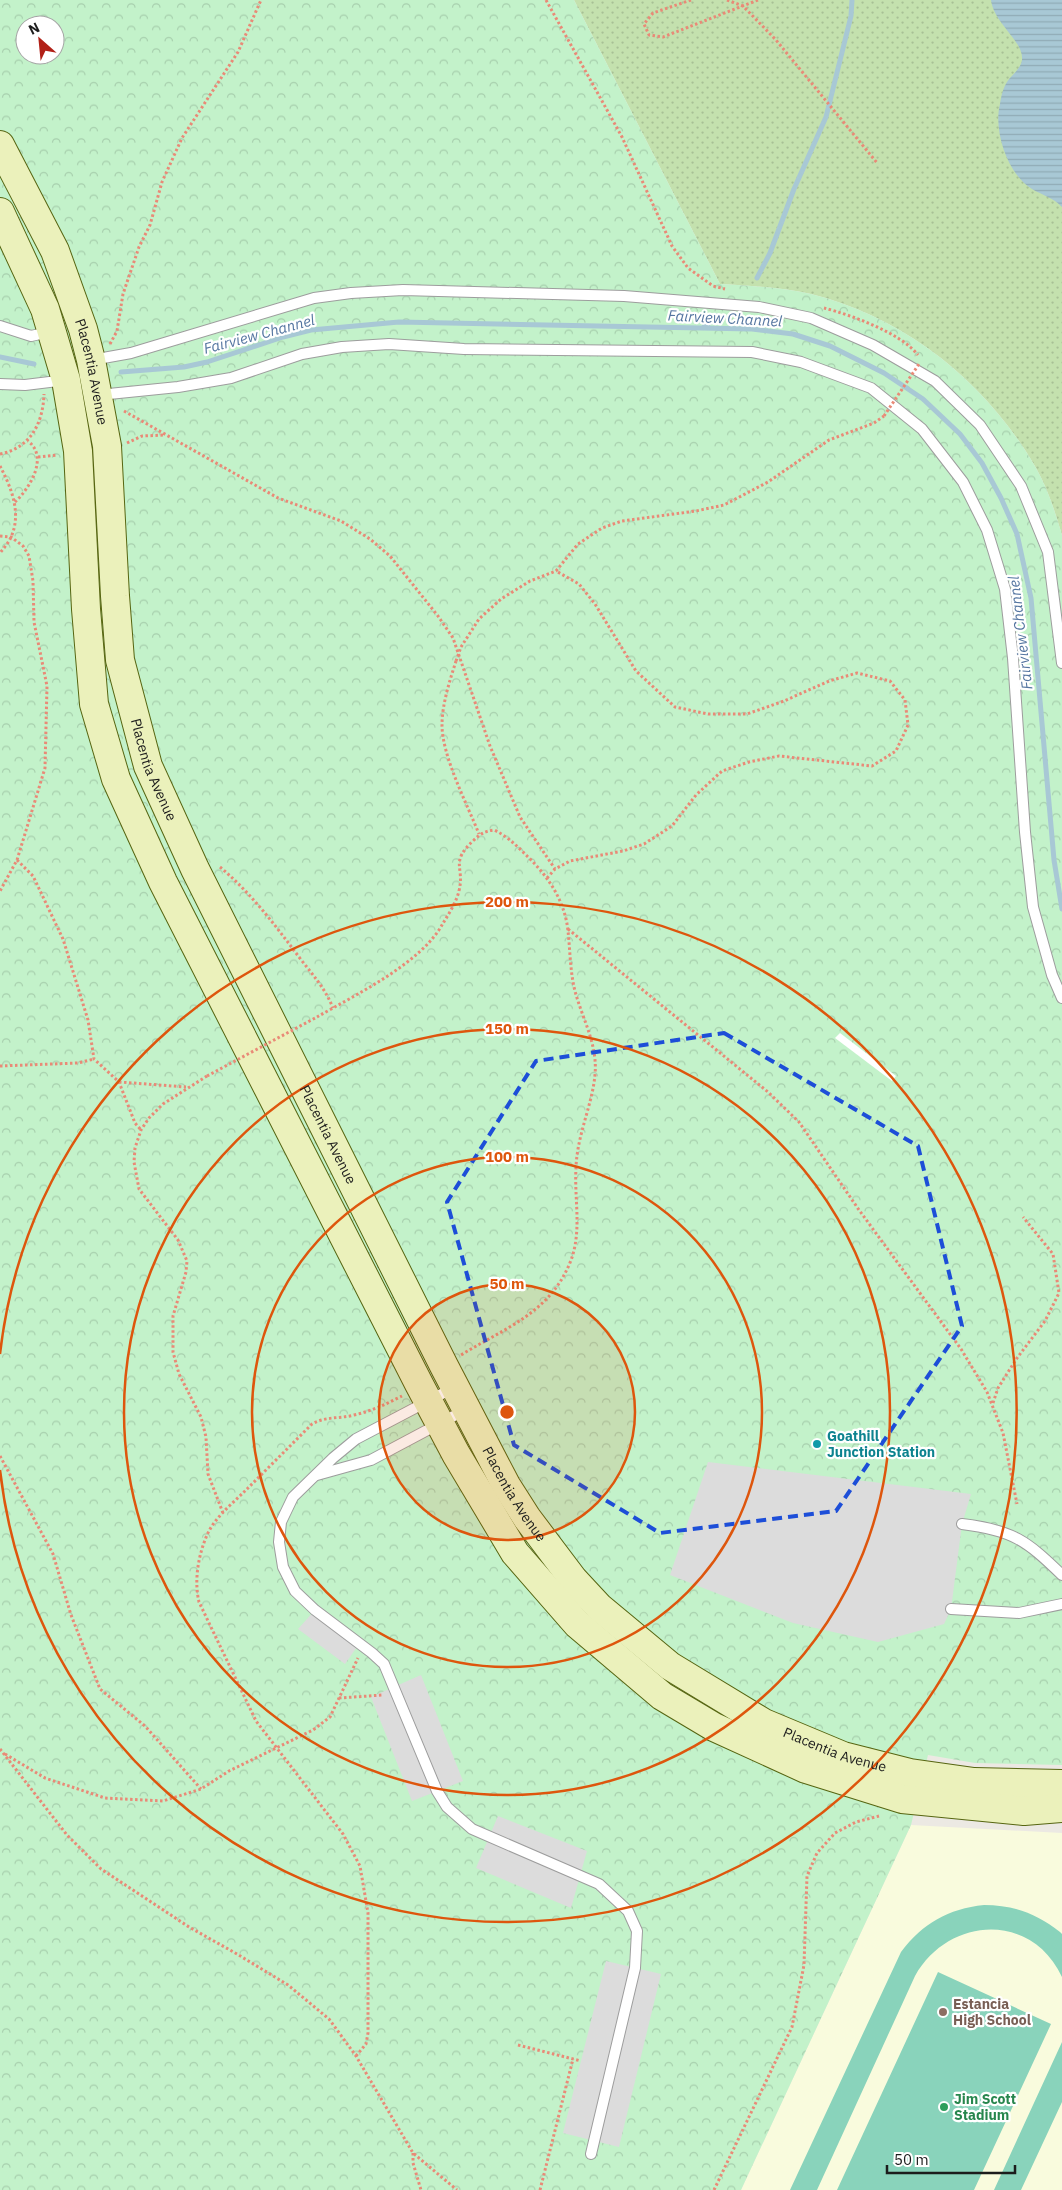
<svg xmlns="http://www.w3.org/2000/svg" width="1062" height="2190" viewBox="0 0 1062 2190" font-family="'IBM Plex Sans',sans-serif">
  <defs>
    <pattern id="grass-dots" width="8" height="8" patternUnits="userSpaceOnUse" patternTransform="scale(1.25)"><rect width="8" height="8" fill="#c4e1ae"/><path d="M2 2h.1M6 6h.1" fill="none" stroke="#a8c095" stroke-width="1.8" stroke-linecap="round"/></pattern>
    <pattern id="park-crowns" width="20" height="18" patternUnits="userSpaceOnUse" patternTransform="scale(1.25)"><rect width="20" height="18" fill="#c3f2ca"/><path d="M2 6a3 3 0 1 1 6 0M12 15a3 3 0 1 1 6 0" fill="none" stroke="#a7cfad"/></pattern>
    <pattern id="water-rules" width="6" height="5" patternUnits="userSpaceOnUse" patternTransform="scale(1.25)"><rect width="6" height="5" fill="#a8c8d5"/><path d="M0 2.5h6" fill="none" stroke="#90abb6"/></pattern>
  </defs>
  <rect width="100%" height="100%" fill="#ece9e3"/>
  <!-- education -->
  <path fill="#f9fbdd" d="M 911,1825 L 1062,1833 L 1062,2190 L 741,2190 Z"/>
  <!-- grass -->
  <path fill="url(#grass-dots)" d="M 574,0 L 1062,0 L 1062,535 C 1055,512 1048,489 1036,468 C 987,383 907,318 811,294 C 781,287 750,286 720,284 Z"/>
  <!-- park -->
  <path fill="url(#park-crowns)" fill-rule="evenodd" d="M 0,0 L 574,0 L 720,284 C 750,286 781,287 811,294 C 907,318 987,383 1036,468 C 1048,489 1055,512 1062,535 L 1062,1765 L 975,1763 L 928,1755 L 911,1825 L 741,2190 L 0,2190 ZM 25,25 L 55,25 L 55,55 L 25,55 Z"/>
  <!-- pitch -->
  <path fill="#89d3bb" d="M 984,1905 C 1014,1905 1037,1914 1060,1932 L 1062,1934 L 1062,1977 C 1032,1912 949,1916 915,1976 L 817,2190 L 790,2190 L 901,1952 C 923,1923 948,1909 984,1905 Z
    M 938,1972 L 1051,2024 L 974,2190 L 837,2190 Z
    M 1062,2042 L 1062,2102 L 1021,2190 L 994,2190 Z"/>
  <!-- parking -->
  <path fill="#dcdcdc" d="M 708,1462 L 971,1494 L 962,1524 L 951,1609 L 944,1624 L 878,1642 L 793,1623 L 670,1575 Z
    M 315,1610 L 359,1644 L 345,1664 L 298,1629 Z
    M 421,1675 L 463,1781 L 412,1801 L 371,1697 Z
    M 498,1816 L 587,1851 L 571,1908 L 476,1868 Z
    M 606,1961 L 661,1974 L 619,2147 L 563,2133 Z"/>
  <!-- water -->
  <path fill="url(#water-rules)" d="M 991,0 L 1062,0 L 1062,207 C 1054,198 1042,195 1032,189 C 1008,175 993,131 1000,104 C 1001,97 1003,88 1007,82 C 1011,75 1021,69 1022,60 C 1024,41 994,24 991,0 Z"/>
  <!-- pier -->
  <path fill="#fff" d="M 840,1033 L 896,1076 L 892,1081 L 835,1038 Z"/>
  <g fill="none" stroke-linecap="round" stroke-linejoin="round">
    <!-- stream -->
    <path stroke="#a8c8d5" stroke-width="5" d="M 757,278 L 770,253 L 794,189 L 826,117 L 851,16 L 852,0
      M 704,327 L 717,316
      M 0,357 L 34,364
      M 121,372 L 184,367 L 207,362 L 283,337 L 311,330 L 399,322 L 752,329 L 793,334 L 830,346 L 884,373 L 923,399 L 960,434 L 982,463 L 1001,498 L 1017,534 L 1031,598 L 1054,860 L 1062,909"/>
    <defs>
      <path id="service" d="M 0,326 L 31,336 L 49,332
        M 92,360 L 131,353 L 314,298 L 351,293 L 403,290 L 624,296 L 759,307 L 811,318 L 873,345 L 935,381 L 980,425 L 1021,486 L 1048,552 L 1062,663
        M 0,384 L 25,385 L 66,380
        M 99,395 L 178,387 L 231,378 L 302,354 L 342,347 L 389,344 L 464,349 L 752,352 L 801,362 L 871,388 L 922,429 L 963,482 L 987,530 L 1005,589 L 1013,658 L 1025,832 L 1033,907 L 1052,975 L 1062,998
        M 455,1387 L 356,1439 L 333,1458 L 293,1497 L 281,1522 L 279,1542 L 283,1567 L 295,1591 L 315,1610 L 372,1653 L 384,1664 L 437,1791 L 447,1807 L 472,1829 L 599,1884 L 628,1911 L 637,1931 L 635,1968 L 591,2154
        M 317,1475 L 371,1460 L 465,1410
        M 962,1524 C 1013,1530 1027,1541 1062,1575
        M 951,1609 L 1019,1613 L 1062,1604"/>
      <g id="secondary">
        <path id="s1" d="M 0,145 L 55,251 L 83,329 L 91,360 L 107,446 L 115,596 L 120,660 L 148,766 L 195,869 L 444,1366 L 506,1485 L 527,1518 L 573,1579 L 599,1607 L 670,1666 L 764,1723 L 843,1756 L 910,1773 L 974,1782 L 1062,1784"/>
        <path d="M 0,212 L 45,309 L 66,380 L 78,451 L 86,609 L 94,704 L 116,779 L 163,882 L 419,1384 L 456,1454 L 515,1553 L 577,1624 L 662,1696 L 714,1727 L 806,1769 L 902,1799 L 1024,1811 L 1062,1808"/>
      </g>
    </defs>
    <!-- service casing -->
    <use href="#service" stroke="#9d9d9d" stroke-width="12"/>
    <!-- secondary casing -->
    <use href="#secondary" stroke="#566511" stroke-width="30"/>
    <!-- path -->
    <path stroke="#e98a77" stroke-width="3" stroke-dasharray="2.5 2.5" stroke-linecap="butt" d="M 546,0 L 622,137 L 672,246 L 688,268 L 713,286 L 725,289
      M 691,0 L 653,13 L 644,24 L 649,35 L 663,37 L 758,0
      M 727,0 L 743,6 L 776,40 L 878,164
      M 824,308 C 851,315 901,333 918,355
      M 110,344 L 117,331 L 123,294 L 139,247 L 150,225 L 162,182 L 182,138 L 238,52 L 261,0
      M 124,411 L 278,498 L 341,521 L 370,539 L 390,556 L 438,616 L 453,638 L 490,746 L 520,817 L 555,869
      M 127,443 L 142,436 L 165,435
      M 0,454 C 30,448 43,424 44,394
      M 38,457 L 57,455
      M 0,466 C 11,487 22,513 11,537 C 9,542 4,548 0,553
      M 15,502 C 30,488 49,457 28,441
      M 0,536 L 11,537 L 23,546 L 29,556 L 33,581 L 34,622 L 47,686 L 45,768 L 17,860 L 0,891
      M 461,647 L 479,619 L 501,599 L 530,581 L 556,571 L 578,544 L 602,528 L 622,521 L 696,511 L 724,505 L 768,482 L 829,440 L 874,423 L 884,416
      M 456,661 C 450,680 442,704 442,725 C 442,756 467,804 479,834
      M 17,860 L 33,876 L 63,939 L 88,1020 L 94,1059 L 119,1082 L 135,1123 L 141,1130
      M 220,867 C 251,893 275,925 299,957 C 312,974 325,988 333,1008
      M 547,878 L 555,869 L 570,861 L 623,851 L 644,844 L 672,826 L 696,795 L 722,771 L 749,762 L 779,756 L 872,766 L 896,751 L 908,725 L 905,700 L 890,681 L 857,673 L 829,681 L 784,701 L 747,714 L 708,714 L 675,707 L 636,671 L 595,604 L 579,584 L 556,571
      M 568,929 L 768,1092 L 799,1122 L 859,1210 L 961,1349 L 987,1392 L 1003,1433 L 1017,1504
      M 317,1017 C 355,995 420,964 442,925 C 448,915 456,903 459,891 C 465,866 449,863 474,840 C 480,834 485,831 494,830 C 507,836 517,846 527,856 C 548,876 565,901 568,931 C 570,949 570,968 574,987 C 581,1017 598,1043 595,1075 C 592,1106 577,1135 576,1168 C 574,1200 583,1234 569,1265 C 548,1314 503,1329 461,1355
      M 0,1066 L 78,1063 L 94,1059
      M 207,1076 L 163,1104 L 149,1118 L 141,1130 L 135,1148 L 134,1162 L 139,1189 L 178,1240 L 187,1261 L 186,1272 L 173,1316 L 173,1352 L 179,1374 L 201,1417 L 206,1437 L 208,1474 L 223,1513
      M 119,1082 L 186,1087
      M 993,1403 L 998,1388 L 1017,1358 L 1045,1321 L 1059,1293 L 1053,1254 L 1023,1217
      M 0,1456 L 53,1554 L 71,1615 L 100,1689 L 145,1726 L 201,1789
      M 339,1698 L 383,1695
      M 0,1749 L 67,1835 L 101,1869 L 189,1927 L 237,1954 L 288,1985 L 329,2019 L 356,2056 L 413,2153 L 457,2190
      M 5,1754 L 45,1778 L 105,1798 L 163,1801 L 201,1789 L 229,1771 L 313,1730 L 330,1717 L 358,1658
      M 518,2045 L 581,2061
      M 356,2056 L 366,2044 L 368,2033 L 368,1913 L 360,1866 L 343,1834 L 256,1721 L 199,1602 C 194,1581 198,1556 207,1535 C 215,1517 233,1503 247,1489 C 268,1468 290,1446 312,1424 C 326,1416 339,1419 354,1415 C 372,1411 386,1404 402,1396
      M 413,2153 L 413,2163 L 421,2190
      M 540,2190 L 573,2059
      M 714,2190 L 792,2027 L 804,1965 L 807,1876 L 817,1853 L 835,1833 L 856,1822 L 879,1816"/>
    <!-- service -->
    <use href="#service" stroke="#fff" stroke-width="10"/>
    <!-- secondary -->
    <use href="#secondary" stroke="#ebf1bb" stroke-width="28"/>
    <!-- path-bridge -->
    <path stroke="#e98a77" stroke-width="3" stroke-dasharray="2.5 2.5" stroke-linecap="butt" d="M 884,416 L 919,364
      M 456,661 L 461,647
      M 207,1076 L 317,1017"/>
  </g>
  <!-- marked area -->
  <path fill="none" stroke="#1d4ed8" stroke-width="4" stroke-dasharray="10 6" stroke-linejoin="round" d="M 724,1033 L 918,1146 L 962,1326 L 836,1511 L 660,1533 L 514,1445 L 447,1202 L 536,1061 Z"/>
  <!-- distance rings -->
  <circle cx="507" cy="1412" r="128" fill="#de560d" fill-opacity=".12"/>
  <g fill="none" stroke="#de560d" stroke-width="2.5">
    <circle cx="507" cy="1412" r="128"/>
    <circle cx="507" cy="1412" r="255"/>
    <circle cx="507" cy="1412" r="383"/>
    <path d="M0 1354A510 510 0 1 1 0 1470"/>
  </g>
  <!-- markers -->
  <circle fill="#0f9aa8" stroke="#fff" stroke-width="2" cx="817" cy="1444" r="5"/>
  <circle fill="#8d6e63" stroke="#fff" stroke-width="2" cx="943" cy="2012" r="5"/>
  <circle fill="#2e9e5b" stroke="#fff" stroke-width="2" cx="944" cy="2107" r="5"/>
  <g text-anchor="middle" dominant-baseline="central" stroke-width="4.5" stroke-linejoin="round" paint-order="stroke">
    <!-- street labels -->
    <g font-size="14" fill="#1c1c1c" stroke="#fff">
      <text stroke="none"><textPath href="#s1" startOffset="246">Placentia Avenue</textPath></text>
      <text stroke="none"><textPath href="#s1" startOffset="651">Placentia Avenue</textPath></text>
      <text stroke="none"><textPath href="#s1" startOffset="1056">Placentia Avenue</textPath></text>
      <text stroke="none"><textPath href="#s1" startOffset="1461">Placentia Avenue</textPath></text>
      <text stroke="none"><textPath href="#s1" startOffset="1881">Placentia Avenue</textPath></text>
    </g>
    <!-- culture labels -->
    <g font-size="14" font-weight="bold" fill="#0d838f" stroke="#fff" text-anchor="start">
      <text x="827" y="1436">Goathill<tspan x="827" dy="16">Junction Station</tspan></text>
    </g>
    <!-- education labels -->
    <g font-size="14" font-weight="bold" fill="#785e54" stroke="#fff" text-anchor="start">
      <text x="953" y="2004">Estancia<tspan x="953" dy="16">High School</tspan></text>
    </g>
    <!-- leisure labels -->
    <g font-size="14" font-weight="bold" fill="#27864d" stroke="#fff" text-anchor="start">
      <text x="954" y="2099">Jim Scott<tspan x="954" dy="16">Stadium</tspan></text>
    </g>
    <!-- water labels -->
    <g font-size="15" font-style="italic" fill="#5475a0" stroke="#fff">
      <text transform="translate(725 318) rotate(3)">Fairview Channel</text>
      <text transform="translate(259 334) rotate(-15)">Fairview Channel</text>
      <text transform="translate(1020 633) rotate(-97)">Fairview Channel</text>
    </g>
  </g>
  <circle cx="507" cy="1412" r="8" fill="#de560d" stroke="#fff" stroke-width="2.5"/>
  <g font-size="15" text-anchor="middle" font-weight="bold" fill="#de560d" stroke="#fff" stroke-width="4.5" stroke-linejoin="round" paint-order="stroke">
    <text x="507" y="907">200 m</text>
    <text x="507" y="1034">150 m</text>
    <text x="507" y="1162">100 m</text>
    <text x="507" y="1289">50 m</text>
  </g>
  <!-- north arrow -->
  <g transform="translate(40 40) rotate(333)"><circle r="24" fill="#ffffff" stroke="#a4a4a4"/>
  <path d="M0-4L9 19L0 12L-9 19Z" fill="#b12017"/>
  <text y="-8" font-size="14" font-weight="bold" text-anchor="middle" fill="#1c1c1c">N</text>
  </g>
  <!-- scale -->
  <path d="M887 2165v8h128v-8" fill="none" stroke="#1c1c1c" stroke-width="2.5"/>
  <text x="894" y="2165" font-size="15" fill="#1c1c1c" stroke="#ffffff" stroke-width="4" paint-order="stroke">50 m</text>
</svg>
